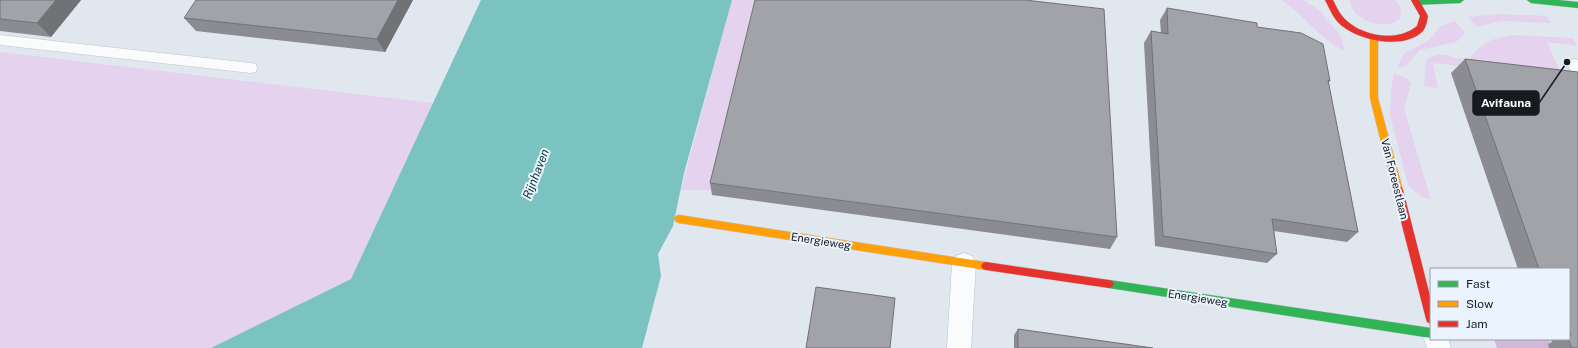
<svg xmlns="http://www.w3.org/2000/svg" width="1578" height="348" viewBox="0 0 1578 348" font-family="'Public Sans',sans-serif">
  <rect width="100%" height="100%" fill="#e1e7ee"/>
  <!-- green -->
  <path fill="#e4d2ee" d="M 732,0 L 761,0 L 715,190 L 681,190 Z
    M 1281,0 L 1303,0 L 1319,10 L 1340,35 L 1345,51 C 1320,40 1304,14 1281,0 Z
    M 1350,0 L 1395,0 L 1400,6 L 1401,17 C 1388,33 1351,21 1350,0 Z
    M 1499,14 L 1547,16 L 1550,23 L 1502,21 L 1477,27 L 1468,17 Z
    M 1455,21 L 1465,33 L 1456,42 L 1420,50 L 1406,66 L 1398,67 L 1403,54 L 1429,40 L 1441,26 Z
    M 1516,35 L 1573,38 L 1577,46 L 1547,42 L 1563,78 L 1433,63 L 1438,88 L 1424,86 L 1426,61 C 1435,51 1448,55 1458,59 L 1461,58 L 1469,59 C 1484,40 1494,38 1516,35 Z
    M 0,52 L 433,103 L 351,279 L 211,348 L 0,348 Z
    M 1394,74 L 1405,77 L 1411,83 L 1404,109 L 1431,200 L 1420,196 L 1408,185 L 1390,115 L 1391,90 Z"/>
  <!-- forest -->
  <path fill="#cfb8da" d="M 1494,339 L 1549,339 L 1552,348 L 1497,348 Z"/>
  <!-- water -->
  <path fill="#7ac3c0" d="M 481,0 L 732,0 L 684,173 L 673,226 L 658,254 L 661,276 L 642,348 L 211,348 L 351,279 Z"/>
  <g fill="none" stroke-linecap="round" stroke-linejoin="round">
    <defs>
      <path id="lane" d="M 0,35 L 251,63 L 256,64 L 257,68 L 256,72 L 251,73 L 0,45 Z
        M 1574,59 L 1578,60 L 1578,79 L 1573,78 L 1568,64 L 1569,61 Z"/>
      <path id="street" d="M 964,253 L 972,256 L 976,263 L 971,348 L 947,348 L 952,263 L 956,256 Z
        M 1431,329 L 1431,339 L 1448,339 L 1451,348 L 1427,348 L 1424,339 L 1427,331 Z"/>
      <path id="fast" d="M 1419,0 L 1464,0 L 1460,3 L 1414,5 L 1413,3 L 1414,1 Z
        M 1527,0 L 1558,0 L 1578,2 L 1578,8 L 1531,3 Z
        M 1109,280 L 1431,328 L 1431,338 L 1109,288 L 1106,287 L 1104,284 L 1106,281 Z"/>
      <path id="slow" d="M 1374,35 L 1378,38 L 1378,98 L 1403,190 L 1401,193 L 1398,194 L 1395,193 L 1393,190 L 1370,98 L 1370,38 Z
        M 679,215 L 986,262 L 989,263 L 991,266 L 989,269 L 986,270 L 679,223 L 676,222 L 674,219 L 676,216 Z"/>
      <path id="jam" d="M 1325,0 L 1333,0 C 1337,8 1340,15 1347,21 C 1365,37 1398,42 1417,26 L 1420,16 L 1411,0 L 1419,0 L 1428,16 C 1427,21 1426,27 1423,31 C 1404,50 1361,41 1342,26 C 1333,19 1330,9 1325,0 Z
        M 1398,186 L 1401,187 L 1403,190 L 1431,300 L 1431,324 L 1427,322 L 1426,319 L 1393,190 L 1395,187 Z
        M 986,262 L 1109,280 L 1112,281 L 1114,284 L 1112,287 L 1109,288 L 986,270 L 983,269 L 981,266 L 983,263 Z"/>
    </defs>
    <!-- lane casing -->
    <use href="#lane" stroke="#c0c4ca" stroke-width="1"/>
    <!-- street casing -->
    <use href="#street" stroke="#c0c4ca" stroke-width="1"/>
    <!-- fast casing -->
    <use href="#fast" stroke="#c0c4ca" stroke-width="1"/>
    <!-- slow casing -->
    <use href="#slow" stroke="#c0c4ca" stroke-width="1"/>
    <!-- jam casing -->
    <use href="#jam" stroke="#c0c4ca" stroke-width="1"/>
    <!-- lane -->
    <use href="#lane" fill="#fafbfc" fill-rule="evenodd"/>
    <!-- street -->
    <use href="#street" fill="#fafbfc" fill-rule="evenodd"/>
    <!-- fast -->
    <use href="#fast" fill="#30b455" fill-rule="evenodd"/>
    <!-- slow -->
    <use href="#slow" fill="#ff9f0a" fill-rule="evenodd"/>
    <!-- jam -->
    <use href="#jam" fill="#e5322d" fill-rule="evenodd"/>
  </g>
  <!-- wall -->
  <path fill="#8a8c91" d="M 0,0 L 81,0 L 51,37 L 0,31 Z
    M 413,0 L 385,52 L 196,31 L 184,18 Z
    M 1167,8 L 1257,27 L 1330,81 L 1328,83 L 1358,232 L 1347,242 L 1274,231 L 1277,254 L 1267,263 L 1155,246 L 1144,43 L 1151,31 L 1161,33 L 1160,20 Z
    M 1465,59 L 1578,72 L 1578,348 L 1549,348 L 1548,344 L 1552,342 L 1550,339 L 1569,339 L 1569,269 L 1518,269 L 1451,73 Z
    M 710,183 L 1117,237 L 1110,249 L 712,195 Z
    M 1018,329 L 1153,348 L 1014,348 L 1014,335 Z"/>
  <!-- shaded-wall -->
  <path fill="#717276" d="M 56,0 L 81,0 L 51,37 L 37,23 Z
    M 398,0 L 413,0 L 385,52 L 377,39 Z"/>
  <!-- building -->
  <path fill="#a1a3a9" stroke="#717276" d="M 0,0 L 56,0 L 37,23 L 0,19 Z
    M 196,0 L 398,0 L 377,39 L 184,18 Z
    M 755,0 L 1025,0 L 1104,9 L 1117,237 L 710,183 Z
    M 1167,8 L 1257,23 L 1257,27 L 1301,33 L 1323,44 L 1330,81 L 1328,80 L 1358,232 L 1272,219 L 1277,254 L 1163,236 L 1151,31 L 1168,34 Z
    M 1465,59 L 1578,72 L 1578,348 L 1572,348 L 1568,339 L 1569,339 L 1569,335 L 1571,335 L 1569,329 L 1569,269 L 1539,269 Z
    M 816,287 L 895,298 L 890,348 L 806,348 Z
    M 1018,329 L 1153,348 L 1018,348 Z"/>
  <g text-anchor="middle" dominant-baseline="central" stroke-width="4" stroke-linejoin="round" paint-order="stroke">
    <!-- street labels -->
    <g font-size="11" fill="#171b20" stroke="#ebf3fe">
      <text transform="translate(1395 179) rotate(76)">Van Foreestlaan</text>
      <text transform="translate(821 241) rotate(9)">Energieweg</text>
      <text transform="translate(1198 298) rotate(9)">Energieweg</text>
    </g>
    <!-- water labels -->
    <g font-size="12" font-style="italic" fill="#003330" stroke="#ebf3fe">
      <text transform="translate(536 174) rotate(-69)">Rijnhaven</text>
    </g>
  </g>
  <!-- callouts -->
  <path fill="none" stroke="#171b20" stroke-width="1.5" d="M1567 62L1539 103"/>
  <circle fill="#171b20" stroke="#ebf3fe" stroke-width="1.5" cx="1567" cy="62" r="4"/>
  <rect fill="#171b20" stroke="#171b20" stroke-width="1.5" x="1473" y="91" width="66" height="24" rx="4"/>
  <g font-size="12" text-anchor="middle" font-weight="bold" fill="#fff">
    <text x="1506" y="107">Avifauna</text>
  </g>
  <!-- legend -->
  <rect x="1430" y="268" width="140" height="72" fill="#ebf3fe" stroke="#969da5"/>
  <rect x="1438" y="281" width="20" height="6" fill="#30b455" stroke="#969da5"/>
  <text x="1466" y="288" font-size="12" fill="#171b20">Fast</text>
  <rect x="1438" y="301" width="20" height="6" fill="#ff9f0a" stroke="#969da5"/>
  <text x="1466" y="308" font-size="12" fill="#171b20">Slow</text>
  <rect x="1438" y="321" width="20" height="6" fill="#e5322d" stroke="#969da5"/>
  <text x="1466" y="328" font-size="12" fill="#171b20">Jam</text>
</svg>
